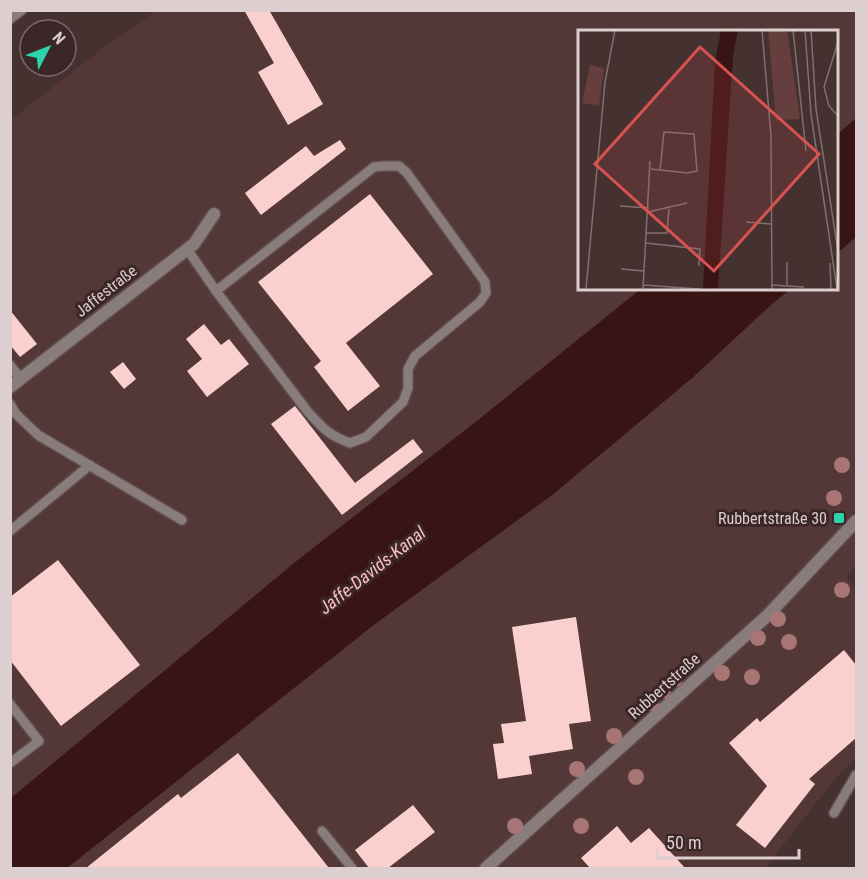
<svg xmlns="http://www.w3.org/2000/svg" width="867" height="879" viewBox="0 0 867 879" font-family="'Roboto Condensed',sans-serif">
  <rect width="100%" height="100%" fill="#463131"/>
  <!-- built -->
  <path fill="#543837" d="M 157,11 L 856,11 L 856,118 L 836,136 L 836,32 L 579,32 L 579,288 L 642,288 L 11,798 L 11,120 L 113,40 Z
    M 856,237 L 856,566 L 846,577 L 856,588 L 856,757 L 831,784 L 765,868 L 67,868 L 375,624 L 552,495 L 692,378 L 773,303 L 792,288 L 836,288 L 836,254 Z"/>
  <!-- water -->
  <path fill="#381415" d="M 856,118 L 856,237 L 836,254 L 836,136 Z
    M 642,288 L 792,288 L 773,303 L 692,378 L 552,495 L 375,624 L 67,868 L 11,868 L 11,798 L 299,559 L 478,420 Z"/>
  <!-- building -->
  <path fill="#f9d0ce" d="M 244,10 L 269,10 L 323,104 L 288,125 L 258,72 L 274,63 Z
    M 340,140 L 346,149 L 261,215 L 245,193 L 306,146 L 314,156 Z
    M 370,194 L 433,274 L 346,343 L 380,386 L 348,411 L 314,367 L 321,361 L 258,282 Z
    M 10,310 L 37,344 L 20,357 L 10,345 Z
    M 204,324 L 221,345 L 229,339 L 249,364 L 207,397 L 187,371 L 202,359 L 186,339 Z
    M 123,362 L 136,379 L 124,389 L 110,372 Z
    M 295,406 L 355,483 L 413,439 L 423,452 L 342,515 L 271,424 Z
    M 58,560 L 140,665 L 61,726 L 10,660 L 10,597 Z
    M 576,617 L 591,721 L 569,724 L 573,749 L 529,756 L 532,774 L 498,779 L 493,744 L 504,743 L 501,724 L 526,721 L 512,627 Z
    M 844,650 L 856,665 L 856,738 L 809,779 L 815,784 L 765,848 L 736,825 L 767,786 L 729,743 L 757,718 L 760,722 Z
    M 238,753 L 329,868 L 86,868 L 178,794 L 181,798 Z
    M 413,805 L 435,832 L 388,868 L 369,868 L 355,850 Z
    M 617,826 L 631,843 L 649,828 L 685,868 L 590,868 L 581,858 Z"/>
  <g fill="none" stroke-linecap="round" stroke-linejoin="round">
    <defs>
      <path id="service" d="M 10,19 L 22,10
        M 187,249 L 216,291 L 308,412 C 324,429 328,435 350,443 L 366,437 L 403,402 L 408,388 L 408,369 L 415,356 L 480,302 L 486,293 L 485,282 L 407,173 L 399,166 L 384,166 L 374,167 L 216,291
        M 10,365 L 21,379
        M 10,404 L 16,414 L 38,435 L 182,520
        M 10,531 L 90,465
        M 10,704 L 39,741 L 10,763
        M 834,813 L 856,775
        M 322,831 L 352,868"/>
      <path id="minor" d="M 10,387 L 194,244 L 214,214"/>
      <path id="tertiary" d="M 486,868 L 767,616 L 856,521"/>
    </defs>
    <!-- service casing -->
    <use href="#service" stroke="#614d4d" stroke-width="12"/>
    <!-- minor casing -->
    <use href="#minor" stroke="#614d4d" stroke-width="15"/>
    <!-- tertiary casing -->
    <use href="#tertiary" stroke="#614d4d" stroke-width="15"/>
    <!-- service -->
    <use href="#service" stroke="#887d7c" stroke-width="9"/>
    <!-- minor -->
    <use href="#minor" stroke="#887d7c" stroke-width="12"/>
    <!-- tertiary -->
    <use href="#tertiary" stroke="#887d7c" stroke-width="12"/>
  </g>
  <!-- trees -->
  <g fill="#a77574">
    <circle cx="842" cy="465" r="8"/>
    <circle cx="834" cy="498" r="8"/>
    <circle cx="842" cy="590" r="8"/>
    <circle cx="778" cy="619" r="8"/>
    <circle cx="758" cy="638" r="8"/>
    <circle cx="789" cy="642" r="8"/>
    <circle cx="722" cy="673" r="8"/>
    <circle cx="752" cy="677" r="8"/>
    <circle cx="675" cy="679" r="8"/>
    <circle cx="663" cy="691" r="8"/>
    <circle cx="651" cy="703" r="8"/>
    <circle cx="614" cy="736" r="8"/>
    <circle cx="577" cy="769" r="8"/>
    <circle cx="636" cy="777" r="8"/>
    <circle cx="515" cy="826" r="8"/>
    <circle cx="581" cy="826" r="8"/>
  </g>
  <!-- markers -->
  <rect fill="#2dd4ab" stroke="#3b2727" stroke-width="2" x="833" y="512" width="12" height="12" rx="3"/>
  <g text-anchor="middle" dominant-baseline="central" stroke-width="6" stroke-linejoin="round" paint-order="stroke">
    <!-- street labels -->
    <g font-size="16" fill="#ddcfcf" stroke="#3b2727">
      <text transform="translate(106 291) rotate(-38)">Jaffestraße</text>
      <text transform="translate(664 686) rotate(-42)">Rubbertstraße</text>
    </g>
    <!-- poi labels -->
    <g font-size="16" fill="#ddcfcf" stroke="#3b2727" text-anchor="end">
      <text x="827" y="518">Rubbertstraße 30</text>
    </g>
    <!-- water labels -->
    <g font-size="18" font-style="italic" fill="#fcbfbd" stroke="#3b2727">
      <text transform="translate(372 570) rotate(-38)">Jaffe-Davids-Kanal</text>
    </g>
  </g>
  <!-- overview -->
  <g transform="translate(578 30)">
    <rect width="260" height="260" fill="#463131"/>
    <path d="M 190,0 L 209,0 L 222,89 L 198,90 ZM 12,35 L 26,38 L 21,76 L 4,73 Z" fill="#653e3d"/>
    <path d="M 143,0 L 160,0 L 155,26 L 140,259 L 125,259 L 137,33 Z" fill="#381415"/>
    <path fill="none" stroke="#827070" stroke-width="1.5" d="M 184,0 L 193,106 L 194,259M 215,0 L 228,121M 227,0 L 233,84 L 259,259M 233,0 L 238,79 L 260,221M 260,12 L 246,57 L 251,76 L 260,86M 73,139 L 82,140 L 110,143 L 119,141 L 116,104 L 86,102 L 82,140M 42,176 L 71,178M 70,182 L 109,173M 168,192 L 193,194M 69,203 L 89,203 L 91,179M 68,213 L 122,219 L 121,236M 209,232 L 209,255M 252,233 L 253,259M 43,239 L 66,241M 65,255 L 121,259M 194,255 L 226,257M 8,259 L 27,52 L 37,0M 65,259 L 72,131"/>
    <path fill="#d85252" fill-opacity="0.15" stroke="#d85252" stroke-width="3" d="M 122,17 L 241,124 L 136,241 L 17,134 Z"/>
    <rect width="260" height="260" fill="none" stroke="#ddcfcf" stroke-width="3"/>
  </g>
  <!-- border -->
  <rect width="867" height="879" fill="none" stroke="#ddcfcf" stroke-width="24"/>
  <!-- north arrow -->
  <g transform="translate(48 48) rotate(48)"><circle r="28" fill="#3b2727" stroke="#7c6a6a" stroke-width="1.5"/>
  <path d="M0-4.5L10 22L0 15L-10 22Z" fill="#2dd4ab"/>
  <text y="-9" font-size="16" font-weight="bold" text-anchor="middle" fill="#ddcfcf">N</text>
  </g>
  <!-- scale -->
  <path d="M657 849v9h142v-9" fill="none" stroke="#ddcfcf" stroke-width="3"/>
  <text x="666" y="849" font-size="18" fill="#ddcfcf" stroke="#3b2727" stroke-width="4.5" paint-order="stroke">50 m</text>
</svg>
